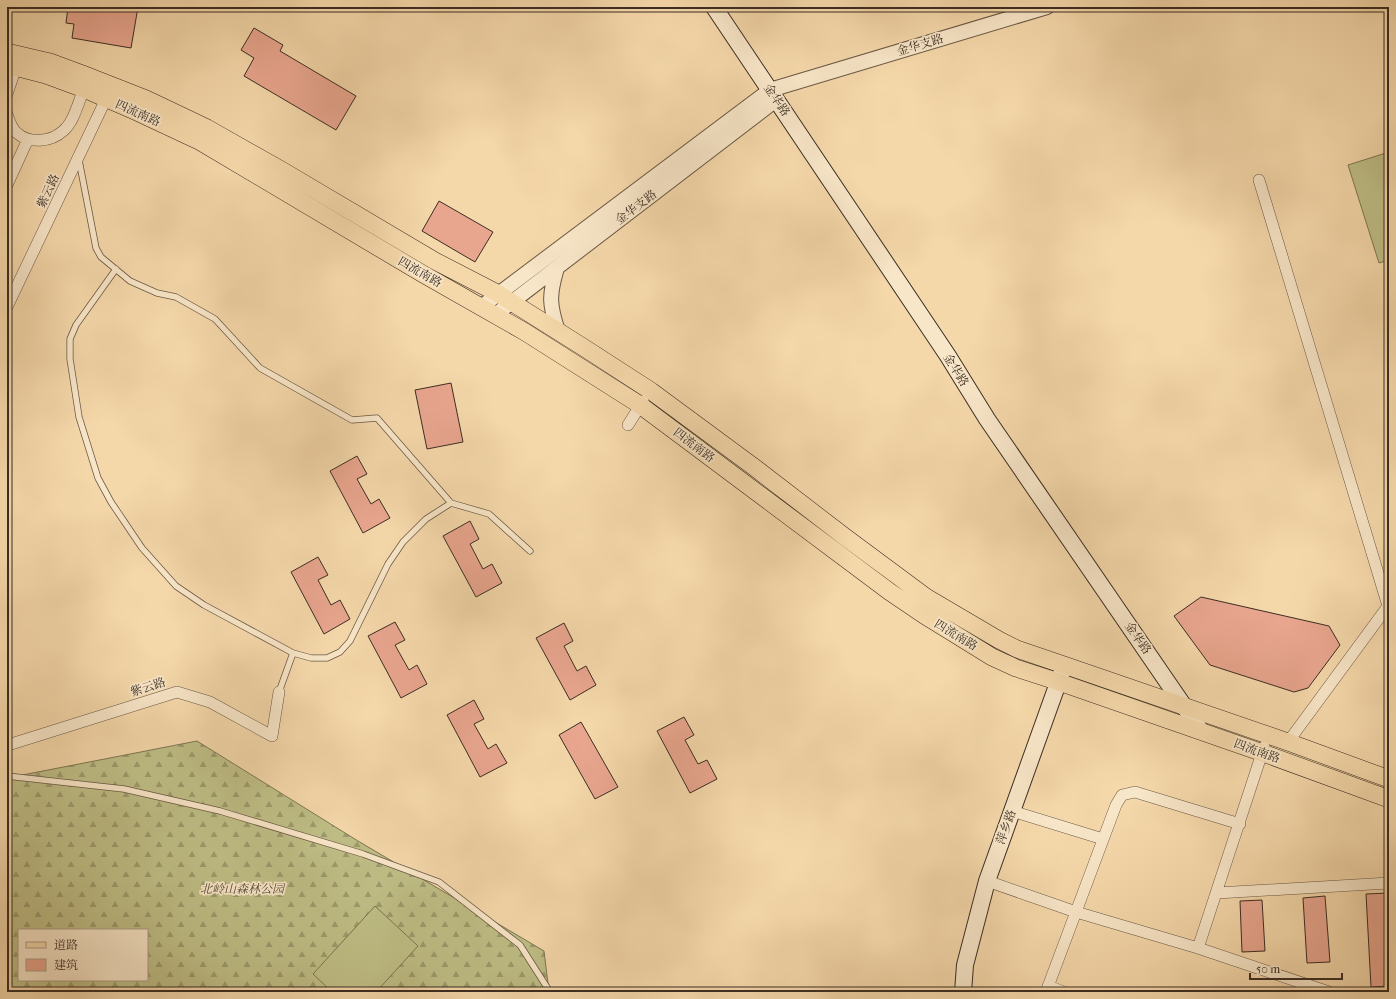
<svg xmlns="http://www.w3.org/2000/svg" width="1396" height="999" viewBox="0 0 1396 999" font-family="'IM FELL French Canon','Noto Serif SC',serif">
  <defs>
    <pattern id="forest-firs" width="22" height="20" patternUnits="userSpaceOnUse"><rect width="22" height="20" fill="#bfbe86"/><path d="M5 1l3.5 6h-7zM16 11l3.5 6h-7z" fill="#9c9b6d"/></pattern>
  </defs>
  <rect width="100%" height="100%" fill="#f5d8aa"/>
  <filter id="stains"><feTurbulence type="fractalNoise" baseFrequency=".005" numOctaves="4"/><feColorMatrix values="0 0 0 0 .2 0 0 0 0 .09 0 0 0 0 .02 0 0 0 .5 -.17"/></filter>
  <radialGradient id="worn" r=".72"><stop offset=".6" stop-color="#630" stop-opacity="0"/><stop offset="1" stop-color="#630" stop-opacity=".3"/></radialGradient>
  <!-- forest -->
  <path fill="url(#forest-firs)" stroke="#7d7654" fill-rule="evenodd" d="M 197,741 L 358,841 L 544,951 L 549,992 L 7,992 L 7,778 ZM 19,930 L 147,930 L 147,980 L 19,980 Z"/>
  <!-- garden -->
  <path fill="#bfbe86" stroke="#7d7654" d="M 1389,152 L 1389,260 L 1379,263 L 1348,165 Z
    M 375,906 L 418,946 L 376,992 L 332,992 L 313,974 Z"/>
  <!-- building -->
  <path fill="#e9a68f" stroke="#3b2d23" d="M 68,7 L 138,7 L 131,48 L 72,38 L 74,24 L 66,23 Z
    M 254,28 L 283,45 L 280,51 L 356,96 L 336,130 L 244,76 L 254,58 L 241,50 Z
    M 439,201 L 493,232 L 475,262 L 422,231 Z
    M 451,383 L 463,442 L 427,449 L 415,390 Z
    M 357,456 L 367,474 L 357,479 L 371,504 L 379,499 L 390,518 L 363,533 L 330,471 Z
    M 470,521 L 479,539 L 470,544 L 483,569 L 492,564 L 502,583 L 476,597 L 443,536 Z
    M 318,557 L 328,575 L 318,580 L 331,605 L 340,600 L 350,619 L 324,634 L 291,572 Z
    M 1201,597 L 1329,626 L 1340,645 L 1308,688 L 1294,692 L 1210,665 L 1174,616 Z
    M 395,622 L 405,640 L 395,645 L 409,670 L 417,665 L 427,684 L 401,698 L 368,636 Z
    M 564,623 L 573,641 L 564,646 L 577,671 L 586,666 L 596,685 L 570,700 L 536,638 Z
    M 474,700 L 484,719 L 474,724 L 488,749 L 496,744 L 507,763 L 480,777 L 447,715 Z
    M 684,717 L 694,735 L 685,740 L 698,764 L 707,760 L 717,779 L 690,793 L 657,731 Z
    M 581,722 L 618,787 L 595,799 L 559,735 Z
    M 1389,893 L 1389,986 L 1371,987 L 1366,894 Z
    M 1325,896 L 1330,962 L 1307,963 L 1303,898 Z
    M 1262,900 L 1265,951 L 1242,952 L 1240,901 Z"/>
  <g fill="none" stroke-linecap="round" stroke-linejoin="round">
    <defs>
      <path id="service" d="M 79,160 L 96,248 L 101,257 L 130,281 L 157,293 L 176,297 L 215,319 L 260,368 L 352,420 L 377,418 L 451,503 L 489,514 L 530,551
        M 116,269 L 76,325 L 70,339 L 70,359 L 79,417 L 98,478 L 111,502 L 142,548 L 176,586 L 204,605 L 293,653 L 311,658 L 327,658 L 340,652 L 350,641 L 388,564 L 403,542 L 426,519 L 451,503
        M 279,692 L 293,653
        M 7,776 L 124,789 L 220,811 L 363,854 L 439,882 L 520,945 L 550,992"/>
      <path id="minor" d="M 7,94 L 16,67
        M 7,114 C 9,120 11,128 17,133 C 29,144 51,142 63,131 C 74,122 78,103 84,89
        M 1259,180 L 1388,606 L 1288,742
        M 7,185 L 28,139
        M 7,307 L 106,99 L 106,92
        M 628,425 L 643,401
        M 7,744 L 8,745 L 177,692 L 210,702 L 272,736 L 279,692
        M 1012,811 L 1103,839
        M 987,881 L 1076,912 L 1198,948 L 1329,992
        M 1217,893 L 1389,883
        M 1198,948 L 1264,747
        M 1048,986 L 1064,992
        M 1046,992 L 1116,805 L 1122,795 L 1135,792 L 1240,824"/>
      <path id="tertiary" d="M 557,268 C 549,295 549,304 558,331
        M 481,307 L 770,90 L 1047,7
        M 495,315 L 776,100"/>
      <path id="secondary" d="M 714,7 L 948,356 L 987,419 L 1201,731
        M 963,992 L 965,965 L 987,881 L 1063,669"/>
      <path id="primary" d="M 7,52 L 50,62 L 85,75 L 146,99 L 207,128 L 283,171 L 435,261 L 497,293 L 583,347 L 651,391 L 754,467 L 845,537 L 926,597 L 999,640 L 1017,649 L 1064,665 L 1288,742 L 1389,779
        M 7,65 L 46,75 L 84,89 L 137,112 L 199,141 L 423,274 L 525,332 L 640,405 L 890,592 L 924,615 L 992,657 L 1016,668 L 1059,682 L 1263,753 L 1389,799"/>
    </defs>
    <!-- service casing -->
    <use href="#service" stroke="#6a5845" stroke-width="7"/>
    <!-- minor casing -->
    <use href="#minor" stroke="#6a5845" stroke-width="12"/>
    <!-- tertiary casing -->
    <use href="#tertiary" stroke="#6a5845" stroke-width="16"/>
    <!-- secondary casing -->
    <use href="#secondary" stroke="#3b2d23" stroke-width="18"/>
    <!-- primary casing -->
    <use href="#primary" stroke="#3b2d23" stroke-width="18"/>
    <!-- service -->
    <use href="#service" stroke="#f8e6c8" stroke-width="5.5"/>
    <!-- minor -->
    <use href="#minor" stroke="#f8e6c8" stroke-width="11"/>
    <!-- tertiary -->
    <use href="#tertiary" stroke="#f8e6c8" stroke-width="14"/>
    <!-- secondary -->
    <use href="#secondary" stroke="#f8e6c8" stroke-width="16"/>
    <!-- primary -->
    <use href="#primary" stroke="#f5d8aa" stroke-width="17"/>
  </g>
  <g text-anchor="middle" dominant-baseline="central" stroke-width="3.5" stroke-linejoin="round" paint-order="stroke">
    <!-- street labels -->
    <g font-size="12" fill="#3b2d23" stroke="#f8e6c8">
      <text transform="translate(920 45) rotate(-17)">金华支路</text>
      <text transform="translate(777 100) rotate(56)">金华路</text>
      <text transform="translate(138 113) rotate(24)">四流南路</text>
      <text transform="translate(48 191) rotate(-65)">紫云路</text>
      <text transform="translate(636 207) rotate(-37)">金华支路</text>
      <text transform="translate(420 272) rotate(30)">四流南路</text>
      <text transform="translate(956 370) rotate(58)">金华路</text>
      <text transform="translate(694 445) rotate(37)">四流南路</text>
      <text transform="translate(956 635) rotate(31)">四流南路</text>
      <text transform="translate(1138 638) rotate(55)">金华路</text>
      <text transform="translate(148 687) rotate(-18)">紫云路</text>
      <text transform="translate(1257 751) rotate(20)">四流南路</text>
      <text transform="translate(1006 827) rotate(-70)">萍乡路</text>
    </g>
    <!-- park labels -->
    <g font-size="12" font-style="italic" fill="#554a37" stroke="#f8e6c8">
      <text x="242" y="889">北岭山森林公园</text>
    </g>
  </g>
  <!-- margin -->
  <rect width="1396" height="999" fill="none" stroke="#f5d8aa" stroke-width="24"/>
  <rect x="8" y="8" width="1380" height="983" fill="none" stroke="#3b2d23" stroke-width="2"/>
  <rect x="12" y="12" width="1372" height="975" fill="none" stroke="#3b2d23"/>
  <!-- legend -->
  <rect x="18" y="929" width="130" height="52" fill="#f8e6c8" stroke="#ac9c86"/>
  <rect x="26" y="942" width="20" height="6" fill="#f5d8aa" stroke="#ac9c86"/>
  <text x="54" y="949" font-size="12" fill="#3b2d23">道路</text>
  <rect x="26" y="959" width="20" height="12" fill="#e9a68f" stroke="#ac9c86"/>
  <text x="54" y="969" font-size="12" fill="#3b2d23">建筑</text>
  <!-- scale -->
  <path d="M1250 973v6h92v-6" fill="none" stroke="#3b2d23" stroke-width="2"/>
  <text x="1256" y="973" font-size="12" fill="#3b2d23" stroke="#f8e6c8" stroke-width="3" paint-order="stroke">50 m</text>
  <rect width="100%" height="100%" filter="url(#stains)"/>
  <rect width="100%" height="100%" fill="url(#worn)"/>
</svg>
